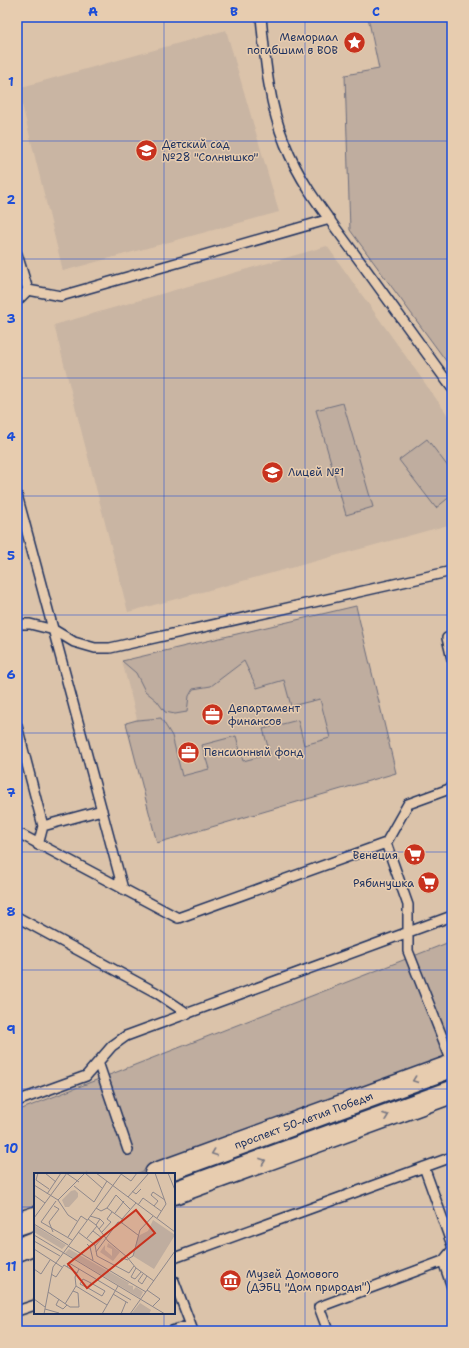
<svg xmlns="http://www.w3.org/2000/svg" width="469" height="1348" viewBox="0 0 469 1348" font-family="'Shantell Sans',sans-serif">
  <rect width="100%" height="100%" fill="#dbc3aa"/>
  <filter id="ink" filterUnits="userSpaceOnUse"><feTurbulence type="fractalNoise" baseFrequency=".025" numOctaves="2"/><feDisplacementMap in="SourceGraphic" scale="8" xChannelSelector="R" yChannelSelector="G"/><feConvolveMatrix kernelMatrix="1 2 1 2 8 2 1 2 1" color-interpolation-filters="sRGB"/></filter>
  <g filter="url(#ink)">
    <!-- built -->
    <path fill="#c9b5a3" d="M 226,30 L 279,212 L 63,271 L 18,88 Z
      M 327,246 L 452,421 L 452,524 L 128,612 L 54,325 Z
      M 356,606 L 396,773 L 157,843 L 126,723 L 137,719 L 122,661 Z"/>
    <!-- green -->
    <path fill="#bfad9f" stroke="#6d6e7e" d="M 368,17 L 452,17 L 452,369 L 350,230 L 345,75 L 379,69 Z
      M 343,403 L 373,507 L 346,515 L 316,410 Z
      M 427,439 L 452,472 L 452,495 L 436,508 L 399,460 Z
      M 356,606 L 396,773 L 157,843 L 126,723 L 137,720 L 161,718 L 172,736 L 182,776 L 209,769 L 202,745 L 236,736 L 243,761 L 270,754 L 263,729 L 298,720 L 304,745 L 330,738 L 320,699 L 291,706 L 284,680 L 257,688 L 244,661 L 211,686 L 193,689 L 189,696 L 187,712 L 175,714 L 165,712 L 157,701 L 145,691 L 136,673 L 122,661 Z
      M 452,941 L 452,1059 L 135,1174 L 35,1174 L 35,1210 L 17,1217 L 17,1111 Z
      M 452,1076 L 452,1084 L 174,1185 L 174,1177 Z"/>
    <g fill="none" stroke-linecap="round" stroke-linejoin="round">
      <defs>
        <path id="lane" d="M 261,17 C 265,59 269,105 285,144 C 300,183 327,216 351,249 C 385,295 418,342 452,388
          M 17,254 L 28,290 L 17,301
          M 28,290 L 61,296 L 330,219
          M 17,495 L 123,889
          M 17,624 L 30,624 L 54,630 L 74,642 L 95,648 L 110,648 L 452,571
          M 452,637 L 447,638 L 452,659
          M 17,726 L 43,826 L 38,845
          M 43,826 L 102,810
          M 17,836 L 22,835 L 178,918 L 386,843 L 408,804 L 452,788
          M 386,843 L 408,905 L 408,951 L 452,1062
          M 17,917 L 157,993 L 188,1014
          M 98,1062 L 128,1150
          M 17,1101 L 86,1076 L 112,1046 L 126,1036 L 452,916
          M 424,1167 L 452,1245
          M 452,1250 L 443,1261 L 452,1287
          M 174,1258 L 452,1157
          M 174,1281 L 193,1331
          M 17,1311 L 35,1305
          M 172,1331 L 190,1325
          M 328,1331 L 319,1307 L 443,1261"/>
        <g id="primary">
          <path id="s1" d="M 156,1174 L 452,1066"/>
          <path d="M 174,1193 L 452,1092"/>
          <path d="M 17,1224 L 35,1218"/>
          <path d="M 17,1250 L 35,1243"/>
        </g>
      </defs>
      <!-- lane casing -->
      <use href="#lane" stroke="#1b2f5e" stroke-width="12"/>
      <!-- primary casing -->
      <use href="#primary" stroke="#1b2f5e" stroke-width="25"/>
      <!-- lane -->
      <use href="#lane" stroke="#e7ccaf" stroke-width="9"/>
      <!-- primary -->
      <use href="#primary" stroke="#e7ccaf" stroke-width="22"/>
    </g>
    <!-- one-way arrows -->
    <defs><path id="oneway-chevron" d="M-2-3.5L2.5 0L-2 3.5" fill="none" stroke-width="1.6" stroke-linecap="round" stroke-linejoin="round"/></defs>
    <g stroke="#777682">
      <use href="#oneway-chevron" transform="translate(415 1080) rotate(160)"/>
      <use href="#oneway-chevron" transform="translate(386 1116) rotate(-20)"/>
      <use href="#oneway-chevron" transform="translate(214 1153) rotate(160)"/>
      <use href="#oneway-chevron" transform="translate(263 1161) rotate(-20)"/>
    </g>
  </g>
  <!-- grid -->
  <path fill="none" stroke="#1d4ed8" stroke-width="1" stroke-opacity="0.55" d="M 164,17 L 164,1174M 305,17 L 305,1331M 17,141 L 452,141M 17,259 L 452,259M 17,378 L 452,378M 17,496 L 452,496M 17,615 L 452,615M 17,733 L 452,733M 17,852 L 452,852M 17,970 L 452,970M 17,1089 L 452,1089M 17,1207 L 35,1207M 174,1207 L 452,1207M 164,1313 L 164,1331"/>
  <!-- icons -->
  <defs>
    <symbol id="sight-disc" viewBox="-11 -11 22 22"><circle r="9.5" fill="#c8321e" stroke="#e7ccaf"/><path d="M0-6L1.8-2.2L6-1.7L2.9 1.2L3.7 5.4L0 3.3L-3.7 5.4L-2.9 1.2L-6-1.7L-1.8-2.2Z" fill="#fff"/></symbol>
    <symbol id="school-disc" viewBox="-11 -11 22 22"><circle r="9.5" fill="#c8321e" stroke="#e7ccaf"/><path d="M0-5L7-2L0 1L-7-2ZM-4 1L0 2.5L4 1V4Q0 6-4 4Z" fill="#fff"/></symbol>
    <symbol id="office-disc" viewBox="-11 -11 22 22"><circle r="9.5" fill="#c8321e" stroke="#e7ccaf"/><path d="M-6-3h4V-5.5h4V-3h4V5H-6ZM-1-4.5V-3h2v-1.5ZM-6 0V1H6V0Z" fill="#fff"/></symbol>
    <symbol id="supermarket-disc" viewBox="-11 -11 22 22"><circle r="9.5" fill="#c8321e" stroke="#e7ccaf"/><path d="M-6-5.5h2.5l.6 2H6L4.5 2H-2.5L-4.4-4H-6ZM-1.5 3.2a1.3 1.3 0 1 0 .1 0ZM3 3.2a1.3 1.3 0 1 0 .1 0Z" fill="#fff"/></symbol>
    <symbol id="museum-disc" viewBox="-11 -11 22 22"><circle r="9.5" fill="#c8321e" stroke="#e7ccaf"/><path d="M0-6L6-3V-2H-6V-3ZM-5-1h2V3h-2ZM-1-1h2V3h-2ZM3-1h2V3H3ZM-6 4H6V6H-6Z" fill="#fff"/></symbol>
  </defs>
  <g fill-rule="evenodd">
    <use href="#sight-disc" x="342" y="30" width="25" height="25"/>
    <use href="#school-disc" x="134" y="138" width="25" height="25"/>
    <use href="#school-disc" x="260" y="460" width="25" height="25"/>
    <use href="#office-disc" x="200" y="702" width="25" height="25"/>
    <use href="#office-disc" x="176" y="740" width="25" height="25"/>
    <use href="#supermarket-disc" x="402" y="842" width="25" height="25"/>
    <use href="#supermarket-disc" x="416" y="870" width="25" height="25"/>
    <use href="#museum-disc" x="218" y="1268" width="25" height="25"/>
  </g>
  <g text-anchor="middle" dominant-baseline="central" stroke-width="3" stroke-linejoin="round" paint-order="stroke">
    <!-- poi labels -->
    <g font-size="11" fill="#1b2f5e" stroke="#e7ccaf" text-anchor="start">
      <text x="338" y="37" text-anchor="end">Мемориал<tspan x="338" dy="13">погибшим в ВОВ</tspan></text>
      <text x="162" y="144">Детский сад<tspan x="162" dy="13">№28 "Солнышко"</tspan></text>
      <text x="288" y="472">Лицей №1</text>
      <text x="228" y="708">Департамент<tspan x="228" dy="13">финансов</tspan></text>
      <text x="204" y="752">Пенсионный фонд</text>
      <text x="398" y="855" text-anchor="end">Венеция</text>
      <text x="414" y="883" text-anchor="end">Рябинушка</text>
      <text x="246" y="1274">Музей Домового<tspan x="246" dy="13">(ДЭБЦ "Дом природы")</tspan></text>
    </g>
    <!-- street labels -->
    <g font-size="11" fill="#1b2f5e" stroke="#e7ccaf">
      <text stroke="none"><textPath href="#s1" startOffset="157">проспект 50-летия Победы</textPath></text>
    </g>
  </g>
  <!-- overview -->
  <g transform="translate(34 1173)">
    <rect width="141" height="141" fill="#dbc3aa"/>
    <path d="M 41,17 L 44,20 L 44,24 L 35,34 L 31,34 L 28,27 L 37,18 ZM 119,47 L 141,62 L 120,96 L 99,83 L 104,63 L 114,58 ZM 0,52 L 32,72 L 28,76 L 0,59 ZM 74,70 L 86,79 L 79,88 L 66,79 L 71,72 L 71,77 L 78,83 L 78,76 L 73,74 ZM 35,76 L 95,110 L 94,112 L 99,113 L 99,117 L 102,114 L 109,119 L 106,125 L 31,80 ZM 106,130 L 117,137 L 115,141 L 97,141 Z" fill="#bfad9f"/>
    <path fill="none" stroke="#8e888c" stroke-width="1" d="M 4,0 L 2,7 L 15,16M 11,0 L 22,9M 32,0 L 45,9M 62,0 L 141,59M 121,0 L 132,31 L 123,45M 134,0 L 141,17M 87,1 L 97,8 L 103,0M 0,12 L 24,27 L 34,42 L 43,48M 40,13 L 60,29 L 73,8M 98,18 L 102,21 L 107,16M 13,21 L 27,0M 0,22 L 11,30M 94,24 L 115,0M 24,27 L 51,0 L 68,15M 22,28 L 7,49 L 38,67M 104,32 L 109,25 L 127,38M 120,33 L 124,28 L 117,22 L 119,19 L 131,27M 62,35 L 67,38 L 73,35 L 82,22 L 96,36M 73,35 L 88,46 L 102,30M 81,40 L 90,28M 56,43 L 66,46 L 62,52M 0,45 L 33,0M 54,46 L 62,52 L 74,68 L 93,84 L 102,95 L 120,108M 88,50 L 104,62M 0,51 L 34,72M 65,56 L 70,50 L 66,46M 59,58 L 68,65 L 61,73M 19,59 L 15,49 L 25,36 L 20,33M 44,59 L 61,72 L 63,83 L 95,100 L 100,93M 68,59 L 77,49 L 73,46 L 78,39M 0,62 L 131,141M 34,64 L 47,43 L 53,47M 53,65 L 63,53M 0,68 L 26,83M 53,71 L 56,74 L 59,87M 34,73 L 112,119M 0,76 L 28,94M 62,79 L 84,49 L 88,50 L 88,46M 94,86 L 99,83 L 106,57 L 119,43M 82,92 L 88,85 L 94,87M 33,94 L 35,90 L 97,127M 102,95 L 97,104 L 101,106 L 107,99M 0,96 L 7,101 L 16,87M 45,96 L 41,104 L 42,113 L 73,132M 17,101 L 22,104 L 30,92 L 43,100M 109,101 L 104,108 L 108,111 L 113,103M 57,110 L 71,118 L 68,123 L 54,115 ZM 54,115 L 46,111 L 49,106 L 57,110M 113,117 L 126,126 L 118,134M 14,119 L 36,134 L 45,134 L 44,120 L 39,118M 79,121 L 94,130M 0,126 L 11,134M 25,126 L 22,132 L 29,136 L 33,132M 31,131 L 42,113M 11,136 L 25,140M 10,141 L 19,94 L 88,0M 68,141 L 84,113M 87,141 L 92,129M 96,141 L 141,78"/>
    <path fill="#c8321e" fill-opacity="0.15" stroke="#c8321e" stroke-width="2" d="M 102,37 L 121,60 L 53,115 L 34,91 Z"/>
    <rect width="141" height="141" fill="none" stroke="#1b2f5e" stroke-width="2"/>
  </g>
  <!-- margin -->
  <rect width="469" height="1348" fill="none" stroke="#e7ccaf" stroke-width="44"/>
  <rect x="22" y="22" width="425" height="1304" fill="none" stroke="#1d4ed8" stroke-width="1.5"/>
  <g font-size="13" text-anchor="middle" font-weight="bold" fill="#1d4ed8">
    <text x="93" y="16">A</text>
    <text x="234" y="16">B</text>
    <text x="376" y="16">C</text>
    <text x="11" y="86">1</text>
    <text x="11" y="204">2</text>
    <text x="11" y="323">3</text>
    <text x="11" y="441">4</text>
    <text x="11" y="560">5</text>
    <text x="11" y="679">6</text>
    <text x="11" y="797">7</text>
    <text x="11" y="916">8</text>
    <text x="11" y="1034">9</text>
    <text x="11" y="1153">10</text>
    <text x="11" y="1271">11</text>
  </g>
</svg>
